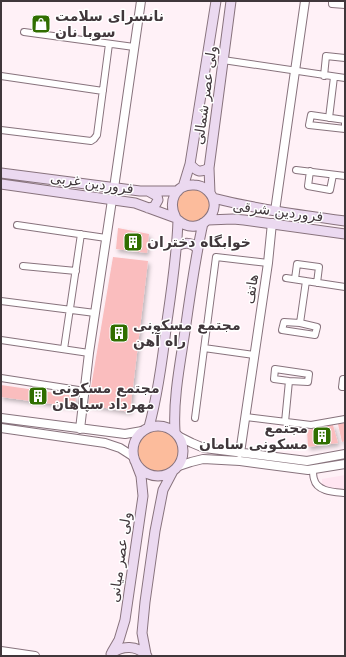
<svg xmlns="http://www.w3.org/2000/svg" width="346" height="657" viewBox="0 0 346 657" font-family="'DejaVu Sans','Noto Naskh Arabic',sans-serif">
  <defs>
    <filter id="shadow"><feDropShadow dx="2" dy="3" stdDeviation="2" flood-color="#0004"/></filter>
  </defs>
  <rect width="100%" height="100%" fill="#fff1f7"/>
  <!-- built -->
  <path fill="#ffe5f1" d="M 345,475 L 345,492 L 322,486 L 322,479 Z"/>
  <!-- green -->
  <path fill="#fcbc9c" d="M176 205a17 17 0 1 1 34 0a17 17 0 1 1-34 0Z
    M136 451a23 23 0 1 1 46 0a23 23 0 1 1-46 0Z"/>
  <!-- building -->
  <path fill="#fabdbe" filter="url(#shadow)" d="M 118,228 L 149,234 L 147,253 L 116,249 Z
    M 113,257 L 148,261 L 130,412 L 88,405 Z
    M 1,385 L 76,396 L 75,407 L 1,397 Z
    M 345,423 L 345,441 L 342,442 L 338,424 Z
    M 333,425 L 338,443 L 308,447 L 307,430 Z"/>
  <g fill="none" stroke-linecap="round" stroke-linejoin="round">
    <defs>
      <path id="minor" d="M 332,1 L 332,4 L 345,5
        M 24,32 L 134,47
        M 223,60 L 345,78
        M 1,76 L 103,91
        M 324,76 L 326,56 L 345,58
        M 311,115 L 345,120 L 345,129 L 309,125 Z
        M 329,118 L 334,77
        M 1,130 L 91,141 L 94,139 L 97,135 L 109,44
        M 296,170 L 345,176
        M 310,171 L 308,186 L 330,190 L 333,175
        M 17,225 L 106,238
        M 23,266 L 76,271
        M 286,278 L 345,287
        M 295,279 L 297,264 L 319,267 L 317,283
        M 1,301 L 95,313
        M 284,322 L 300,323 L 317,327 L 315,335 L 282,330 Z
        M 300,323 L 306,281
        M 1,340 L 89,353
        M 204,348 L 254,355
        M 64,349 L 81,234
        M 275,369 L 309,374 L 308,382 L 289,381 L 274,379 Z
        M 1,378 L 85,391
        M 345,379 L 343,379 L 342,387 L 345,387
        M 246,417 L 311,425 L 345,419
        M 195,418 L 216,257 L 268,263
        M 285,422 L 289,381
        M 313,469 C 313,472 313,476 314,479 C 317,492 335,492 345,493"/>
      <path id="tertiary" d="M 114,188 L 141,1
        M 275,211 L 305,1
        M 1,418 L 125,434 L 142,431
        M 1,428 L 105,443 L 120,448 L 134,457
        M 80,429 L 89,353 L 112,200
        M 180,437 L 192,443 L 204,448 L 307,461 L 345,454
        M 240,453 L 268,263 L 272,223
        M 179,466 L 191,462 L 203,459 L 240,461 L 308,470 L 345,464
        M 1,651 L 35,656"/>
      <path id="secondary" d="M 190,164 C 197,172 200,173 209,168
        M 1,173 L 140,191 L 178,191
        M 1,184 L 135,203 L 176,218
        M 183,187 L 190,164 L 216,1
        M 148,191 L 157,196 L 158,200 L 154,207 L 148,208
        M 210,193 L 209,168 L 231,1
        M 213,198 C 256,209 300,215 345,221
        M 176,218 C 168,203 174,184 194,185 C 199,185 204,187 208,191 C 227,210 198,239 178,220
        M 208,220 L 233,219 L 244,220 L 345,234
        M 177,246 C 185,242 191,242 197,248
        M133 451a25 25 0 1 1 50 0a25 25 0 1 1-50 0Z
        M 149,427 C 158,394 163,356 167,321 C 172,287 177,254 178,220
        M 175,431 C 173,399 180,364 185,331 C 190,295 195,259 203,223
        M 112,652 L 119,640 L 125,620 L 143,496 L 141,476 L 136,463
        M 111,654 C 122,645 137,645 147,656
        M 146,654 L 142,633 L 145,602 L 155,531 L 163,490 L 173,471"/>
    </defs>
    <!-- minor casing -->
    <use href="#minor" stroke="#88737d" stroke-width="8"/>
    <!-- tertiary casing -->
    <use href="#tertiary" stroke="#88737d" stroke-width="10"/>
    <!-- secondary casing -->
    <use href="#secondary" stroke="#88737d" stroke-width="11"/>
    <!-- minor -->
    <use href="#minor" stroke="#fff" stroke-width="6"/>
    <!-- tertiary -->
    <use href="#tertiary" stroke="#fff" stroke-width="8"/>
    <!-- secondary -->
    <use href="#secondary" stroke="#ebd9f0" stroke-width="9"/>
  </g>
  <!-- icons -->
  <defs>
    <symbol id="shop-square" viewBox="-11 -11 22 22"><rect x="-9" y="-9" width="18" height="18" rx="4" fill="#306e00" stroke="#fff"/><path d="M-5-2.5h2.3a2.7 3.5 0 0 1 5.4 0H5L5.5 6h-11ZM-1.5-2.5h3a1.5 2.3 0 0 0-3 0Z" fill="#fff"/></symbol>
    <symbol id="building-square" viewBox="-11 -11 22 22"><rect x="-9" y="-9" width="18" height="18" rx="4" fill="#306e00" stroke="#fff"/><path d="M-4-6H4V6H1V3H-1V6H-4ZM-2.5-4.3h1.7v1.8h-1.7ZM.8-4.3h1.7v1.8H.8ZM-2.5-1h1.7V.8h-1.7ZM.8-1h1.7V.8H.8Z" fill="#fff"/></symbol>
  </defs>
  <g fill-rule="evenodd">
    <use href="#shop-square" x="30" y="13" width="22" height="22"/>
    <use href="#building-square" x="122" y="231" width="22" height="22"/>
    <use href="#building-square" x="108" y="322" width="22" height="22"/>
    <use href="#building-square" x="27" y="385" width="22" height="22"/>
    <use href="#building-square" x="311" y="425" width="22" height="22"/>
  </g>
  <g text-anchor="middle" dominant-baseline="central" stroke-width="3" stroke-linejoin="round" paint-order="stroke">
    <!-- poi labels -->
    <g font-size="14" font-weight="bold" fill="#40373b" stroke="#fff" text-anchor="start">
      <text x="55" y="16">نانسرای سلامت<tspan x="55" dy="16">سوبا نان</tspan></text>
      <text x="147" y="242">خوابگاه دختران</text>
      <text x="133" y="325">مجتمع مسکونی<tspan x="133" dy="16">راه آهن</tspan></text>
      <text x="52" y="388">مجتمع مسکونی<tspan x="52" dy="16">مهرداد سپاهان</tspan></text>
      <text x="308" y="428" text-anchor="end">مجتمع<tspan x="308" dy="16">مسکونی سامان</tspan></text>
    </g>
    <!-- street labels -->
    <g font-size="14" fill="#40373b" stroke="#fff">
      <text transform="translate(205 95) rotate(-82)">ولی عصر شمالی</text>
      <text transform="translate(92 183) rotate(8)">فروردین غربی</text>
      <text transform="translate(278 211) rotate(7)">فروردین شرقی</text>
      <text transform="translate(251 289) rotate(-82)">هاتف</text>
      <text transform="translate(120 557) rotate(-82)">ولی عصر میانی</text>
    </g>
  </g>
  <!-- border -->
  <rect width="346" height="657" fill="none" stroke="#40373b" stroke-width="4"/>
</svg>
